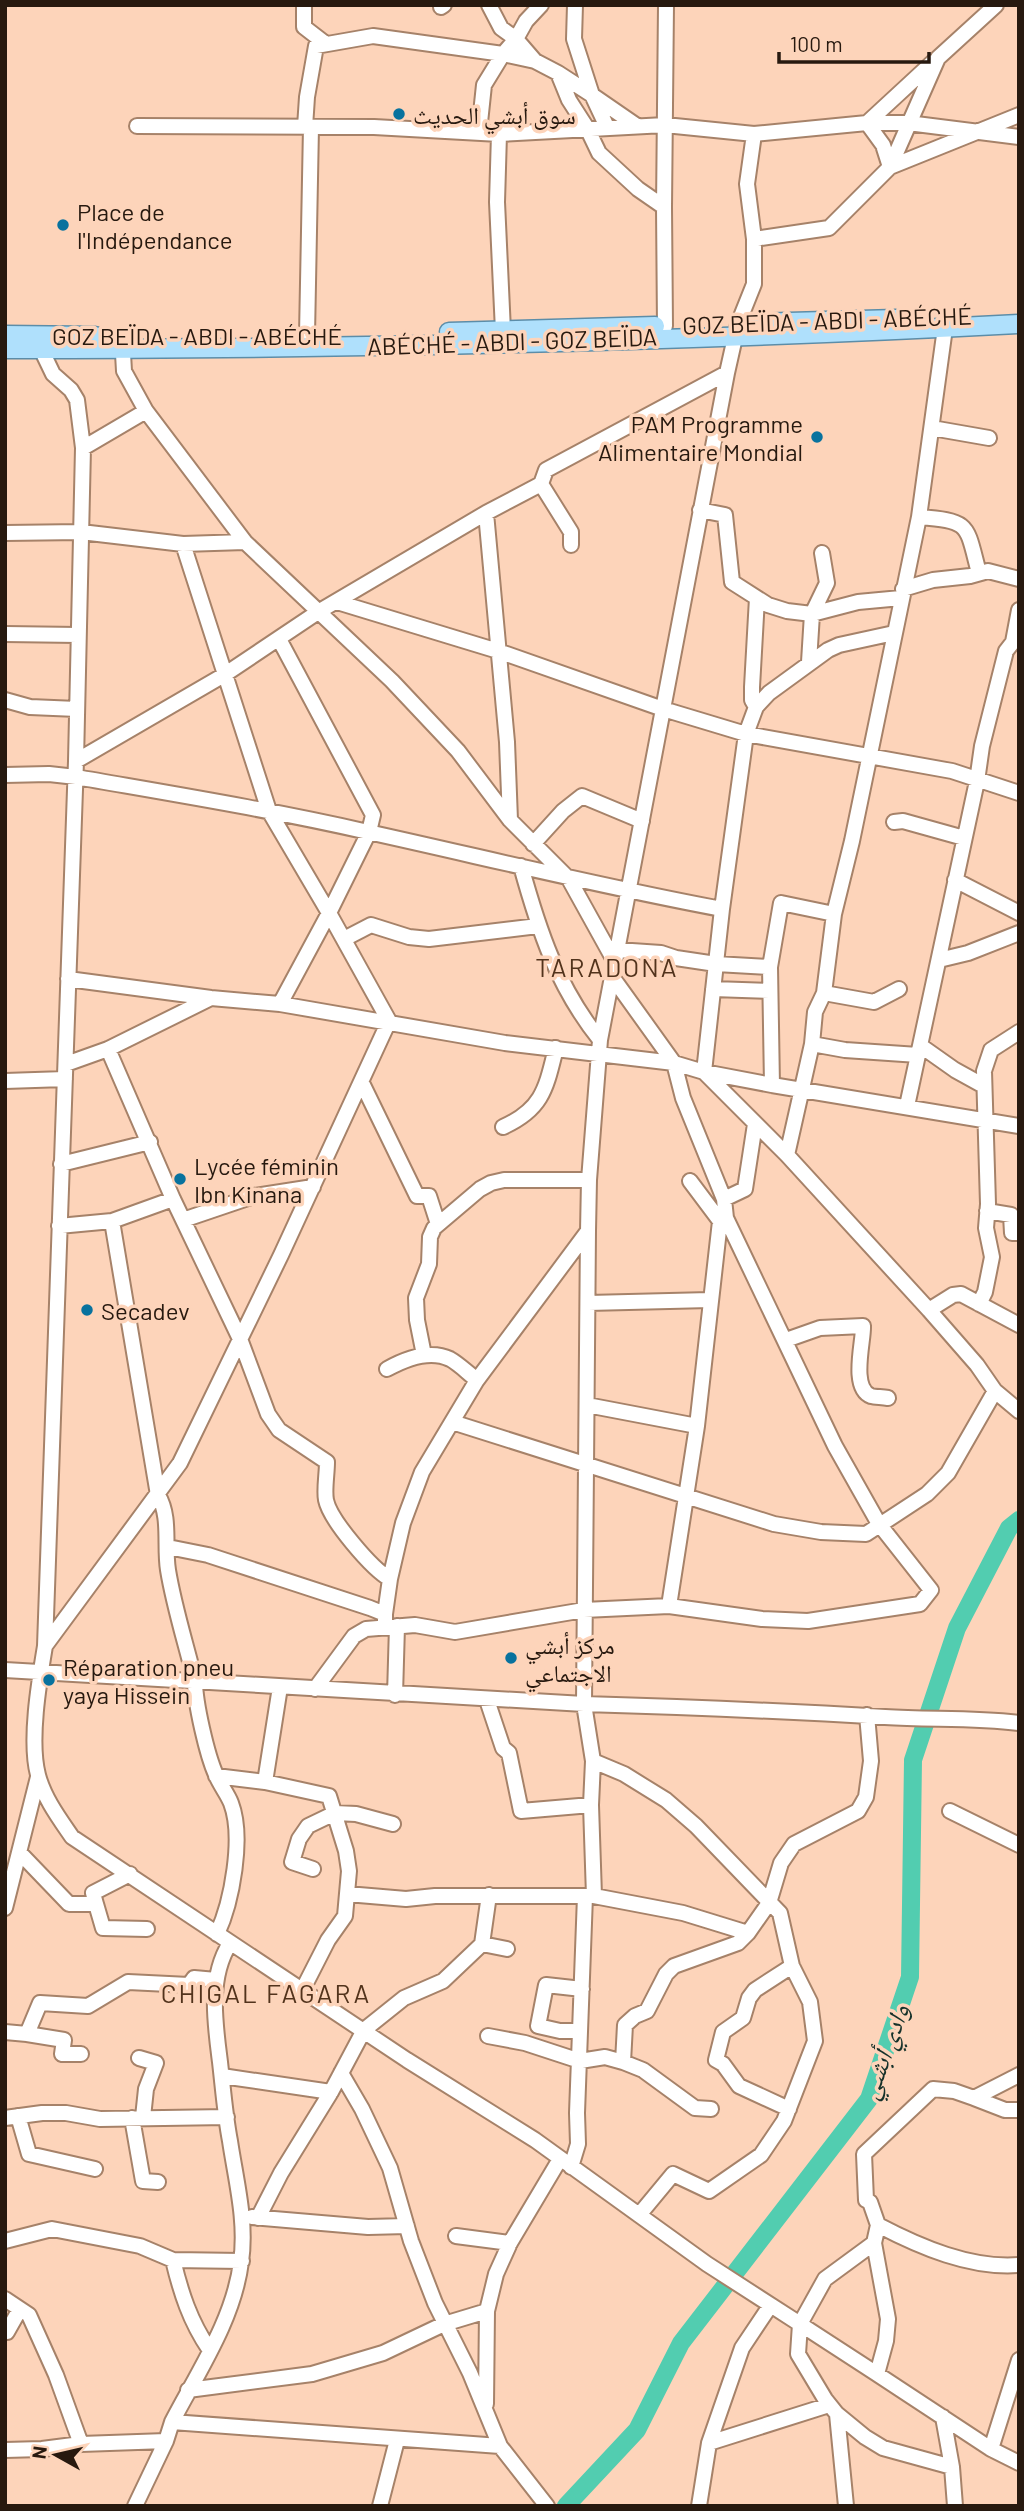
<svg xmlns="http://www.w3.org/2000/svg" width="1024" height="2511" viewBox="0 0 1024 2511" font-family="Barlow,'Noto Naskh Arabic',sans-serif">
  <rect width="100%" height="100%" fill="#fdd4ba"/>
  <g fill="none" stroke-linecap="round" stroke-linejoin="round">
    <!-- river -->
    <path stroke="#52cdb0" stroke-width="18" d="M 566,2506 L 637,2430 L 681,2343 L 869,2099 L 910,1977 L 913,1760 L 957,1628 L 1009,1528 L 1019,1520"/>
    <defs>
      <path id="minor" d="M 304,5 L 304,27 L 326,44
        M 489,5 L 501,28 L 516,39 L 535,61
        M 575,5 L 574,39 L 592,95 L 637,126
        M 441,7 L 444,5
        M 558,73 L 569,100 L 587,128 L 599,153 L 638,189 L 664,207
        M 867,123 L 883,145 L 890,167 L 1019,115
        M 867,123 L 908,123 L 1019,137
        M 137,126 L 374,127 L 499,134 L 665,125 L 754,134 L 867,123 L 933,62
        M 305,127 L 307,97 L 316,46 L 373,36 L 503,54 L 535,61 L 558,73 L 592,95 L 607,127
        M 479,132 L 484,85 L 503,54 L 516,39 L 526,21 L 541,5
        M 499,134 L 497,202 L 503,331
        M 754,134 L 747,184 L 754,239
        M 665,326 L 664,207 L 666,5
        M 307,335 L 311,127
        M 122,336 L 124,371 L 146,411 L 245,542 L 392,681 L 458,751 L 510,820 L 569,879 L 615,962
        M 41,341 L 41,349 L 53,374 L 71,390 L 77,400 L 83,448 L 76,761 L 45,1646
        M 932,428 L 989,438
        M 83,448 L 146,411
        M 541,484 L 571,532 L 571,545
        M 700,510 L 725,515 L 732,582 L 768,605 L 787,611 L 812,614 L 858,602 L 901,598
        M 486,513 L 507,742 L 510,820
        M 919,517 C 971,521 966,524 979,573
        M 5,533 L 81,532 L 183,544 L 245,542
        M 183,544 L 269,811 L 329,913 L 389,1021 L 281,1255 L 180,1463 L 45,1646 C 39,1682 29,1741 38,1775 C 44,1798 59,1818 72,1837 L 407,2060 L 535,2140 L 707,2264 L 800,2324 L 825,2279 L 874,2243 L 878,2225 L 870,2202 L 866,2200 L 864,2154 L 933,2089 L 954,2091 L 974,2098 L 1019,2075
        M 903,589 L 933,580 L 970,576 L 988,571 L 1019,579
        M 337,602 L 498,651 L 663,709 L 746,734 L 952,771 L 1019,793
        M 894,633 L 839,645 L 828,650 L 769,693 L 756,707 L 746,734 L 722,909 L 704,1072 L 787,1155 L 929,1310 L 977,1365 L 995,1391 L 1019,1411
        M 5,634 L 78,635
        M 279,639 L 373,815 L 369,832 L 329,913 L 280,1004
        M 809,662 L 812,614 L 827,583 L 822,553
        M 5,700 L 30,707 L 77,709
        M 756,707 L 752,700 L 752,687 L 757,598
        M 76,761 L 224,675 L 318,612 L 486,513 L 541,484 L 546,470 L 727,373
        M 5,775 L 49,774 L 76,777 C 173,794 272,810 368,832 C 486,858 603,887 722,909
        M 894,822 L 903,821 L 964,838
        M 533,844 L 563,811 L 582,796 L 642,821
        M 521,866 C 539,931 557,986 600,1040
        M 955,880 L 1019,913
        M 344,939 L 371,925 L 409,937 L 429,939 L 538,926
        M 617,950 L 661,953 L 676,958 L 716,964 L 770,967
        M 939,960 L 968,953 L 1019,933
        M 68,979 L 211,998 L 280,1004 L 505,1043 L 674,1063 L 704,1072 L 772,1085 L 1019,1126
        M 713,989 L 769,991
        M 824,993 L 874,1002 L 899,989
        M 812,1044 L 845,1050 L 918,1055
        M 921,1046 L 955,1070 L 984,1086
        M 108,1049 L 173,1199 L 240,1339 L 268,1414 L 279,1430 L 327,1462 C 327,1474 324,1490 326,1500 C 330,1520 372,1569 390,1579
        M 66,1064 L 108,1049 L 211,998
        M 5,1081 L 65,1079
        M 362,1083 L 417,1196 L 429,1196 L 438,1224
        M 772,1085 L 770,967 L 781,903 L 834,914
        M 907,1106 L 977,781 L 982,746 L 1006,651 L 1013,642 L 1019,610
        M 503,1127 C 543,1109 546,1088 556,1048
        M 787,1155 L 812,1044 L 815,1012 L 824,993 L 834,914 L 852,841 L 919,517 L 945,328
        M 61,1164 L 150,1142
        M 690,1181 L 720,1221
        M 724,1199 L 745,1189 L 755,1124
        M 987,1211 L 1011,1215 L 1012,1233 L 1019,1233
        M 183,1220 L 254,1196 L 313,1187
        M 112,1221 L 173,1199
        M 59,1226 L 112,1221 L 158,1495 C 171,1517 164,1545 168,1570 C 174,1607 186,1644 195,1681 C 195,1703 207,1755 216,1775 C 220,1785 227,1793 231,1803 C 244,1837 232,1902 217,1934
        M 588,1303 L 710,1300
        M 979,1304 L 985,1292 L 992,1257 L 986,1228 L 988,1204 L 984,1071 L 991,1050 L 1019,1032
        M 929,1310 L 953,1295 L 961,1294 L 1019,1325
        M 786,1340 L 820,1328 L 863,1326 C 864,1340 850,1388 871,1396 C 875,1397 882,1397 888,1398
        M 424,1355 L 417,1320 L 416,1298 L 429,1264 L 430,1237 L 434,1228 L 480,1189 L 491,1183 L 504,1180 L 589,1180
        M 387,1369 C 405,1359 429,1349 450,1359 C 459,1364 468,1373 477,1380
        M 587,1405 L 697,1426
        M 452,1422 L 774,1524 L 821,1532 L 866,1534 L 927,1494 L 948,1473 L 995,1391
        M 168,1547 L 208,1555 L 370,1608 L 385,1614 L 385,1623
        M 669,1606 L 697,1426 L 720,1221 L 726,1218
        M 385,1614 L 390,1579 L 403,1523 L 422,1472 L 477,1380 L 588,1231
        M 5,1670 L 584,1704 L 588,1231 L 589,1180 L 600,1040 L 727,373 L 738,324 L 754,284 L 754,239 L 829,228 L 890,167 L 938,58 L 996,5
        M 315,1689 L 354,1636 L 366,1629 L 415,1625 L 455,1632 L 584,1610 L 669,1606 L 762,1619 L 808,1621 L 920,1604 L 931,1590 L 879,1524 L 835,1446 L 726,1218 L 724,1199 L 683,1098 L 674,1063 L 613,978
        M 395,1695 L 397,1626
        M 487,1700 L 503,1748 L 509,1753 L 521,1811 L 591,1805
        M 593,1761 L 624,1774 L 666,1800 L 696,1826 L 780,1913 L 792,1966 L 810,2002 L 815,2041 L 784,2121 L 761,2155 L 709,2191 L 673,2174 L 639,2215
        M 216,1776 L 265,1782 L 329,1796 L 346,1851 L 349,1871 L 345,1916 L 328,1940 L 303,1989
        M 265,1782 L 280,1687
        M 950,1811 L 1019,1845
        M 19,1852 L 69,1904 L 96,1904 L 93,1893 L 130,1874
        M 313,1869 L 292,1862 L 299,1839 L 308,1826 L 335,1813 L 356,1814 L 393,1824
        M 347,1894 L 406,1899 L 435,1896 L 594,1896 L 683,1913 L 748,1933
        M 594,1896 L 591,1805 L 593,1761 L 584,1704 C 685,1707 785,1711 885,1717 C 930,1720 974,1717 1019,1723
        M 96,1904 L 103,1928 L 147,1929
        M 5,1908 L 38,1777
        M 482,1944 L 507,1949
        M 580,2031 L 560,2031 L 538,2026 L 546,1985 L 582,1989
        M 5,2032 L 27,2034 L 40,2003 L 88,2006 L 128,1982 L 189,1985 L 194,1978 L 216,1980
        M 27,2034 L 64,2040 L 62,2054 L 81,2054
        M 488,2036 L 525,2043 L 580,2061 L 605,2057 L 623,2062 L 643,2070 L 695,2108 L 711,2109
        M 139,2058 L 156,2063 L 146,2089 L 143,2117
        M 623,2062 L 625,2025 L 635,2016 L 647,2011 L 666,1974 L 674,1966 L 738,1943 L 748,1933 L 769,1903 L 781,1863 L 794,1844 L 858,1811 L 866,1797 L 871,1761 L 867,1715
        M 222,2076 L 331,2092
        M 974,2098 L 1005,2110 L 1019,2110
        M 789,2109 L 739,2086 L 723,2064 L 716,2060 L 723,2032 L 743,2018 L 749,1998 L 755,1990 L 792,1966
        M 18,2116 L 29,2154 L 95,2169
        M 5,2118 L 42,2113 L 66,2113 L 100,2119 L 227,2117
        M 132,2118 L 143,2181 L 158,2182
        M 571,2167 L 578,2144 L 577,2113 L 585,1896
        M 252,2217 L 368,2227 L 407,2226
        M 258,2218 L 281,2173 L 331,2092 L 364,2030 L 404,1998 L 443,1981 L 482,1944 L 489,1895
        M 878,2225 C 920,2247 971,2269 1019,2265
        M 456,2236 L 510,2243
        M 5,2241 L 52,2229 L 140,2246 L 173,2260 L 242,2261
        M 173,2260 C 181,2293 190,2321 209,2349
        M 5,2299 L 29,2315 L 56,2375 L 81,2444 L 166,2441
        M 800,2324 L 798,2354 L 825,2399 L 837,2414 L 865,2437 L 883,2448 L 952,2467
        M 800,2324 L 877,2374 L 886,2341 L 888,2319 L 874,2243
        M 5,2332 L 7,2332 L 20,2309
        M 877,2374 L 991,2449 L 1019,2360
        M 188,2390 L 312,2374 L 383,2353 L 444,2324 L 487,2311 L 496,2274 L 510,2243 L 560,2159
        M 486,2404 L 487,2311
        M 837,2414 L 846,2506
        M 943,2417 L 952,2467 L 955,2506
        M 172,2422 L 500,2446 L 470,2373 L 435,2303 L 411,2241 L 390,2168 L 362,2109 L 341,2073
        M 709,2443 L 829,2405
        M 500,2446 L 547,2506
        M 991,2449 L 1019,2463
        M 5,2450 L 42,2449 L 81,2444
        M 135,2506 L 166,2441 L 172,2422 C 198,2372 234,2319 241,2262 C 247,2222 236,2181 230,2141 C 225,2115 223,2088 220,2062 C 215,2023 208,1978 230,1943
        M 380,2506 L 397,2440
        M 699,2506 L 709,2443 L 742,2348 L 770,2306"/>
      <path id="major" d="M 756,323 L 896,319
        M 449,332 L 655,326
        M 5,335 L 95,336
        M 5,349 C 343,349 681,342 1019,324"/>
    </defs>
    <!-- minor casing -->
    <use href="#minor" stroke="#a68269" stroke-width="18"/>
    <!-- major casing -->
    <use href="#major" stroke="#5c8da8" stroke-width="21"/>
    <!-- minor -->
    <use href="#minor" stroke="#fff" stroke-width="14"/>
    <!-- major -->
    <use href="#major" stroke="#afe0fc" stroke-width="18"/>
  </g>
  <!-- markers -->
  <g fill="#08729e" stroke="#fdd4ba" stroke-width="2.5">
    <circle cx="399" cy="114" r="7"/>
    <circle cx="63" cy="225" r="7"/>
    <circle cx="817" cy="437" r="7"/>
    <circle cx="180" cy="1179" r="7"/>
    <circle cx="87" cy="1310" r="7"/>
    <circle cx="511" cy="1658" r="7"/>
    <circle cx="49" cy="1680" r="7"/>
  </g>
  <g text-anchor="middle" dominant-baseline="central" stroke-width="7" stroke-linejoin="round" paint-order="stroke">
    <!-- poi labels -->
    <g font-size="24" fill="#27190f" stroke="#fdd4ba" text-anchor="start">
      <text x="413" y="114">سوق أبشي الحديث</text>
      <text x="77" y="211">Place de<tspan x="77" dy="28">l'Indépendance</tspan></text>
      <text x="803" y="423" text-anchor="end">PAM Programme<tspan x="803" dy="28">Alimentaire Mondial</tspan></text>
      <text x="194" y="1165">Lycée féminin<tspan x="194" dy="28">Ibn Kinana</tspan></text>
      <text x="101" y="1310">Secadev</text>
      <text x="525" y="1644">مركز أبشي<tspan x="525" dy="28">الاجتماعي</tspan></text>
      <text x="63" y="1666">Réparation pneu<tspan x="63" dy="28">yaya Hissein</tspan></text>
    </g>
    <!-- street labels -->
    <g font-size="24" fill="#27190f" stroke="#fdd4ba">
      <text transform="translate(827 320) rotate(-2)">GOZ BEÏDA - ABDI - ABÉCHÉ</text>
      <text x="197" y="335">GOZ BEÏDA - ABDI - ABÉCHÉ</text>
      <text transform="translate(512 341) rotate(-2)">ABÉCHÉ - ABDI - GOZ BEÏDA</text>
    </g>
    <!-- neighbourhood labels -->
    <g font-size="26" letter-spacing="2" fill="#52331c" stroke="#fdd4ba">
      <text x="607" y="966">TARADONA</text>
      <text x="266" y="1992">CHIGAL FAGARA</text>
    </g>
    <!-- water labels -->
    <g font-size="26" font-style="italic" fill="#16312a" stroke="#fdd4ba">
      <text transform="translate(883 2051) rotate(-70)">وادي أبشي</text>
    </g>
  </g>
  <!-- border -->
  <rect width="1024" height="2511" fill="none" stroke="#27190f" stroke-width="14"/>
  <!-- north arrow -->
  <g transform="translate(56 2455) rotate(278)" stroke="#fdd4ba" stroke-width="5" paint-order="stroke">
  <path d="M0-5L12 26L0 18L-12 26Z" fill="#27190f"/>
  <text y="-10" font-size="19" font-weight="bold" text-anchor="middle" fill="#27190f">N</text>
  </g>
  <!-- scale -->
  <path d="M779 52v10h150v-10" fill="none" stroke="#27190f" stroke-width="3.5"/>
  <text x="790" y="52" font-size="21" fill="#27190f" stroke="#fdd4ba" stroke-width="5" paint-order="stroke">100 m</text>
</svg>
